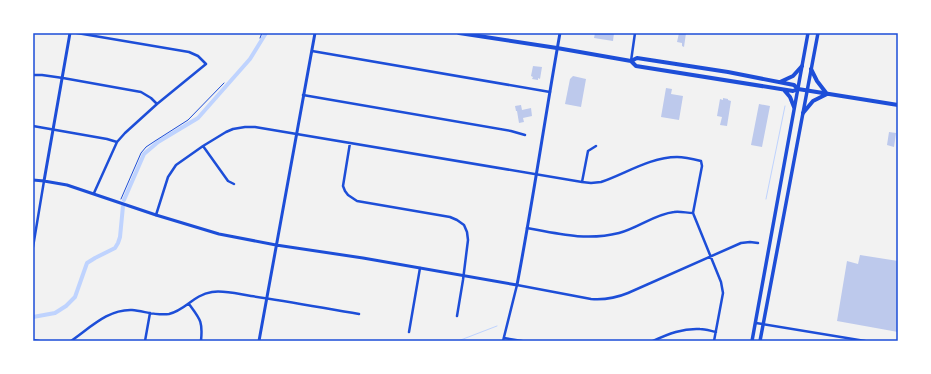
<svg xmlns="http://www.w3.org/2000/svg" width="931" height="374" viewBox="0 0 931 374" font-family="Helvetica,sans-serif">
  <rect width="100%" height="100%" fill="#f2f2f2"/>
  <g fill="none" stroke-linecap="round" stroke-linejoin="round">
    <!-- stream -->
    <path stroke="#bfd3fe" stroke-width="1" d="M 766,199 L 785,106
      M 458,341 L 497,326"/>
    <!-- canal -->
    <path stroke="#bfd3fe" stroke-width="4" d="M 124,200 L 144,154 L 158,142 L 198,118 L 250,59 L 266,33
      M 33,317 L 55,313 L 66,306 L 75,297 L 87,263 L 95,258 L 115,248 L 118,243 L 120,237 L 123,206"/>
  </g>
  <!-- building -->
  <path fill="#bdc9ec" d="M 595,33 L 614,33 L 613,41 L 594,38 Z
    M 679,33 L 686,33 L 684,47 L 682,46 L 682,43 L 677,42 Z
    M 533,66 L 542,67 L 540,79 L 538,78 L 538,80 L 532,79 L 533,77 L 531,76 Z
    M 573,76 L 586,79 L 581,107 L 565,104 L 570,79 Z
    M 666,88 L 672,89 L 671,94 L 683,96 L 679,120 L 661,117 Z
    M 723,98 L 728,99 L 728,100 L 731,101 L 727,126 L 720,125 L 722,117 L 717,116 L 720,99 L 723,100 Z
    M 759,104 L 770,106 L 762,147 L 751,145 Z
    M 521,105 L 522,110 L 531,108 L 532,116 L 523,118 L 524,122 L 519,123 L 517,111 L 516,111 L 515,106 Z
    M 889,132 L 896,133 L 894,147 L 887,145 Z
    M 860,255 L 898,261 L 898,332 L 837,321 L 847,261 L 858,264 Z"/>
  <g fill="none" stroke-linecap="round" stroke-linejoin="round">
    <!-- path -->
    <path stroke="#1d4ed8" stroke-width="1" d="M 260,38 L 262,33
      M 121,199 L 141,153 L 146,147 L 155,141 L 188,120 L 224,83"/>
    <!-- minor -->
    <path stroke="#1d4ed8" stroke-width="2.5" d="M 77,33 L 189,52 L 198,56 L 206,64 L 157,104 L 125,133 L 117,142 L 94,193
      M 312,51 L 550,92
      M 631,61 L 635,33
      M 33,75 L 42,75 L 63,78 L 141,92 L 151,98 L 157,104
      M 303,95 L 511,131 L 525,135
      M 33,126 L 107,139 L 117,142
      M 350,143 L 343,186 L 345,191 L 348,195 L 357,201 L 450,217 L 457,220 L 464,225 L 467,232 L 468,240 L 463,280 L 457,316
      M 203,146 L 228,181 L 234,184
      M 582,182 L 588,151 L 596,146
      M 156,215 L 168,177 L 176,165 L 203,146 L 226,132 L 233,129 L 245,127 L 255,127 L 582,182 L 591,183 L 601,182 C 625,174 650,157 677,157 C 685,157 693,159 701,161 L 702,166 L 693,213 L 721,282 L 723,293 L 714,341
      M 527,228 C 559,234 587,241 619,233 C 638,228 655,214 674,212 C 680,211 687,213 693,213
      M 33,247 L 44,181
      M 189,304 C 200,319 203,321 201,341
      M 756,323 L 865,341
      M 409,332 L 420,268
      M 504,338 L 522,341
      M 33,340 L 39,341
      M 71,341 C 90,328 108,309 132,310 C 144,311 156,316 169,314 C 186,310 193,295 212,292 C 224,290 238,294 251,296 C 287,301 323,308 359,314
      M 145,341 L 150,313
      M 503,341 L 517,285 L 591,299 C 604,300 616,298 628,293 L 741,243 L 750,242 L 758,243
      M 653,341 C 668,334 683,328 700,329 C 705,329 711,331 716,332"/>
    <!-- tertiary -->
    <path stroke="#1d4ed8" stroke-width="3" d="M 33,180 L 44,181 L 67,185 L 156,215 L 219,234 L 276,245 L 363,258 L 517,285 C 533,201 545,117 560,33
      M 44,181 L 70,33
      M 259,341 L 315,33"/>
    <!-- primary -->
    <path stroke="#1d4ed8" stroke-width="3.5" d="M 752,341 L 808,33
      M 760,341 L 784,214 L 818,33"/>
    <!-- trunk -->
    <path stroke="#1d4ed8" stroke-width="4" d="M 459,33 L 557,48 L 631,61 L 636,66 L 793,91 L 798,89 L 898,105
      M 631,61 L 637,58 L 728,72 L 794,85 L 798,89
      M 811,69 L 817,81 L 827,94
      M 780,82 L 793,76 L 802,66
      M 784,90 L 790,97 L 794,107
      M 803,113 L 813,101 L 827,94"/>
  </g>
  <!-- border -->
  <rect width="931" height="374" fill="none" stroke="#ffffff" stroke-width="68"/>
  <rect x="34" y="34" width="863" height="306" fill="none" stroke="#1d4ed8" stroke-width="1.5"/>
</svg>
